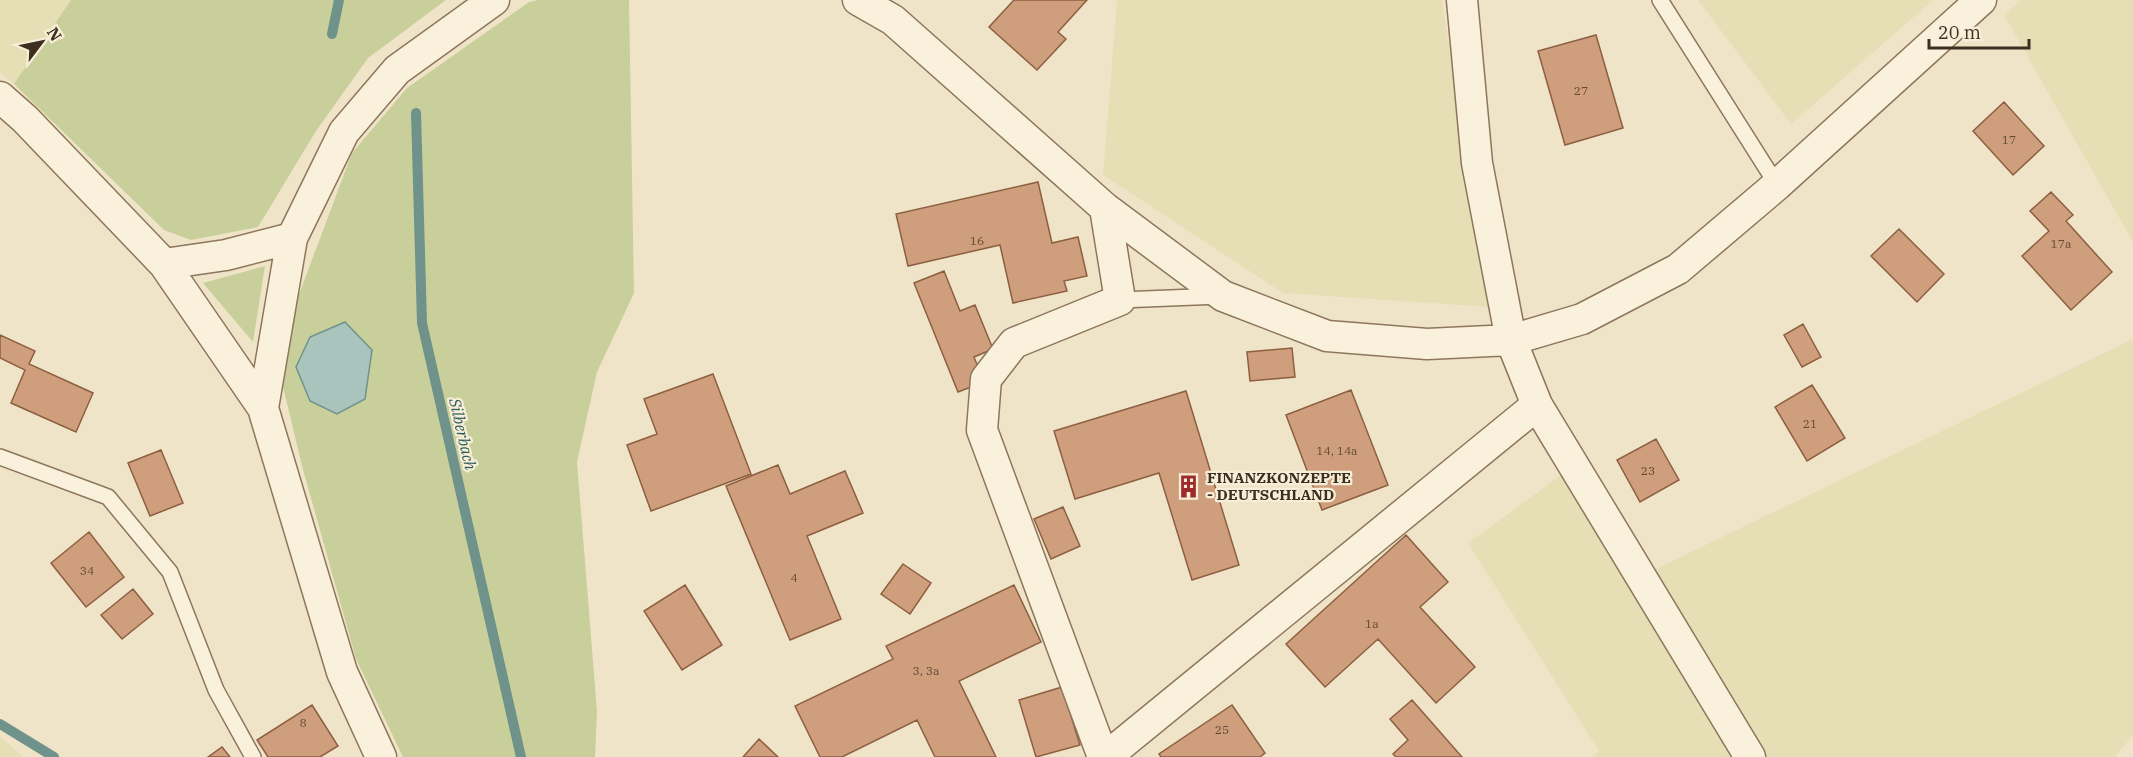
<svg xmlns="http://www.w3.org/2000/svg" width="2133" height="757" viewBox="0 0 2133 757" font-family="'IBM Plex Serif',serif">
  <rect width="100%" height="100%" fill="#f0e4c8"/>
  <!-- farmland -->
  <path fill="#e6deb5" d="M 0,0 L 71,0 L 14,84 L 0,72 Z
    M 1115,0 L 1442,0 L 1489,307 L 1283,293 L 1103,175 L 1117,2 Z
    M 1698,0 L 1933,0 L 1791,124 Z
    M 2021,0 L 2133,0 L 2133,242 L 2004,15 Z
    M 2133,339 L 2133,735 L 2115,757 L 1592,757 L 1599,751 L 1468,543 L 1567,471 L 1637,578 Z
    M 0,736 L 23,757 L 0,757 Z"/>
  <!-- green -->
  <path fill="#c9cf9b" d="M 71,0 L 446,0 L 368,58 L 316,131 L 258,227 L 191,240 L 164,230 L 14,84 Z
    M 538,0 L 629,0 L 634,293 L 597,372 L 577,462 L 597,711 L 595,757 L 403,757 L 356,659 L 302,466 L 280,374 L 289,321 L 352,153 L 407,88 L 529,2 Z
    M 265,266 L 253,342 L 203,283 Z"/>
  <!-- water -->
  <path fill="#a9c4bc" stroke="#6f938a" stroke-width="1.5" d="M 345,322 L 372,350 L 365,399 L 337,414 L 310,401 L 296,367 L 310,337 Z"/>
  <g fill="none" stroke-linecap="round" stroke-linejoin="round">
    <!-- stream -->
    <path stroke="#6f938a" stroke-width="10" d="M 332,34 L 339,0
      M 416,113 L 422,323 L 521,757
      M 0,724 L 54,757"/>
  </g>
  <!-- building -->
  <path fill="#cf9f7d" stroke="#8d5f41" stroke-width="1.5" d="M 1014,0 L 1087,0 L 1058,32 L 1066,39 L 1037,70 L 989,27 Z
    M 1596,35 L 1623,128 L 1565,145 L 1538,51 Z
    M 2004,102 L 2044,146 L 2013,175 L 1973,131 Z
    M 1038,182 L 1052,243 L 1078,237 L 1087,276 L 1064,281 L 1067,291 L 1013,303 L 1000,245 L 908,266 L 896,214 Z
    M 2051,192 L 2073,215 L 2066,221 L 2112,272 L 2071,310 L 2022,256 L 2049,231 L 2030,211 Z
    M 1899,229 L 1944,274 L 1917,302 L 1871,256 Z
    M 944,271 L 960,311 L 975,305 L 993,349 L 974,357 L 984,382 L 958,392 L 914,283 Z
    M 1803,324 L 1821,357 L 1802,367 L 1784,335 Z
    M 0,335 L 35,351 L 29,364 L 93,393 L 76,432 L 11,403 L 25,370 L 0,358 Z
    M 1292,348 L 1295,377 L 1250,381 L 1247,352 Z
    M 713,374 L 751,474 L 651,511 L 627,445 L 657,434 L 644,399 Z
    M 1812,385 L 1845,438 L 1807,461 L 1775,407 Z
    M 1351,390 L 1388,485 L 1322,510 L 1286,415 Z
    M 1186,391 L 1239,565 L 1192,580 L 1159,473 L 1075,499 L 1054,431 Z
    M 1656,439 L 1679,480 L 1640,502 L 1617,460 Z
    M 161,450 L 183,503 L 150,516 L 128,463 Z
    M 778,465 L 790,494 L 845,471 L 863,513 L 807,536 L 841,619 L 790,640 L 726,486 Z
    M 1063,507 L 1080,546 L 1051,559 L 1034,519 Z
    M 89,532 L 124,577 L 86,607 L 51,563 Z
    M 1406,535 L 1448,582 L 1420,607 L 1475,667 L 1436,703 L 1378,639 L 1325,687 L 1286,644 Z
    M 903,564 L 931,583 L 910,614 L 881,594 Z
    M 685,585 L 722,645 L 682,670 L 644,611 Z
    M 1014,585 L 1041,642 L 959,681 L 996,757 L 935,757 L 917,720 L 842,757 L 820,757 L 795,706 L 893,659 L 886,646 Z
    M 133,589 L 153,614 L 122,639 L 101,615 Z
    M 1062,687 L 1080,745 L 1036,757 L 1019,700 Z
    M 1412,700 L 1462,757 L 1396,757 L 1393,754 L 1408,740 L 1390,719 Z
    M 312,705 L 338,746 L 320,757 L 268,757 L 257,740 Z
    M 1232,705 L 1265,753 L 1260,757 L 1161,757 L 1159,754 Z
    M 759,739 L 778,757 L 743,757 Z
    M 222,747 L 230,757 L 208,757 Z"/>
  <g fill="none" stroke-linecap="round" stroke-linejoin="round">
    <defs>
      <path id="lane" d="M 1660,0 L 1777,185
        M 1120,300 L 1220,296
        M 0,457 L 108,497 L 170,572 L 216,690 L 253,757"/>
      <path id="street" d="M 858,0 L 893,20 L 1105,208 L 1223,296 L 1327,336 L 1427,344 L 1511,340 L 1582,319 L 1678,269 L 1777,185 L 1981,0
        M 1462,0 L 1477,163 L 1511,340 L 1537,405 L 1750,757
        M 0,97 L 25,119 L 164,264 L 263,408 L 342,672 L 381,757
        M 164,264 L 226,255 L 292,238
        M 263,408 L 292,238 L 344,132 L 397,70 L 494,0
        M 1103,757 L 982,430 L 986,379 L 1014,343 L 1120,300 L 1105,208
        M 1106,757 L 1537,405"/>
    </defs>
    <!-- lane casing -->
    <use href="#lane" stroke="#8d765c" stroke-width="18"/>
    <!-- street casing -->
    <use href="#street" stroke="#8d765c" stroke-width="33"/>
    <!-- lane -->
    <use href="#lane" stroke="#faf1dc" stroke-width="15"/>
    <!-- street -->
    <use href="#street" stroke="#faf1dc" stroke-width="30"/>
  </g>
  <!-- icons -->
  <defs>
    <symbol id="building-bare" viewBox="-9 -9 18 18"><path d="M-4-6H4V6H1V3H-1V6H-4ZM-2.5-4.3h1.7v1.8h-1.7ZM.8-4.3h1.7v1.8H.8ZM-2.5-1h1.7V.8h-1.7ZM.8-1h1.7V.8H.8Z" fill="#9e2a2b" stroke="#f7eed8" stroke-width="2.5" paint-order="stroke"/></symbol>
  </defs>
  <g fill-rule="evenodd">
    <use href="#building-bare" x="1172" y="470" width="33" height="33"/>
  </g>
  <g text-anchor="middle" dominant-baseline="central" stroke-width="4.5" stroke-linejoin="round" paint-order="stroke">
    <!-- number labels -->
    <g font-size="12" fill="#624a37">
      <text x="1581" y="90">27</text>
      <text x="2009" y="139">17</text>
      <text x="977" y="240">16</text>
      <text x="2061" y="243">17a</text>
      <text x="1810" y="423">21</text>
      <text x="1337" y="450">14, 14a</text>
      <text x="1648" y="470">23</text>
      <text x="87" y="570">34</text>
      <text x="794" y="577">4</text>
      <text x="1372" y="623">1a</text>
      <text x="926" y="670">3, 3a</text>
      <text x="303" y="722">8</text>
      <text x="1222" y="729">25</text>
    </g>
    <!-- poi labels -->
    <g font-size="15" font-weight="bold" fill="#3d2e20" stroke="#f7eed8" text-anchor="start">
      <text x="1207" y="477">FINANZKONZEPTE<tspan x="1207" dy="17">- DEUTSCHLAND</tspan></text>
    </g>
    <!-- water labels -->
    <g font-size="16" font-style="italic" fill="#2f5d5a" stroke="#f7eed8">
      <text transform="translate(463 434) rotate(77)">Silberbach</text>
    </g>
  </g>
  <!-- north arrow -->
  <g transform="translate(42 42) rotate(58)" stroke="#f7eed8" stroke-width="4.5" paint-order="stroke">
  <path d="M0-4.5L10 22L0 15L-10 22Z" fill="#3d2e20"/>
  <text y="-9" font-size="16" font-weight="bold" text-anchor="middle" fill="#3d2e20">N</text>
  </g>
  <!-- scale -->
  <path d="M1929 39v9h100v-9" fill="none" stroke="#3d2e20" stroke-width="3"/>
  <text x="1938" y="39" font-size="18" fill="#3d2e20" stroke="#f7eed8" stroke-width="4.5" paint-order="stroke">20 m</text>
</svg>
